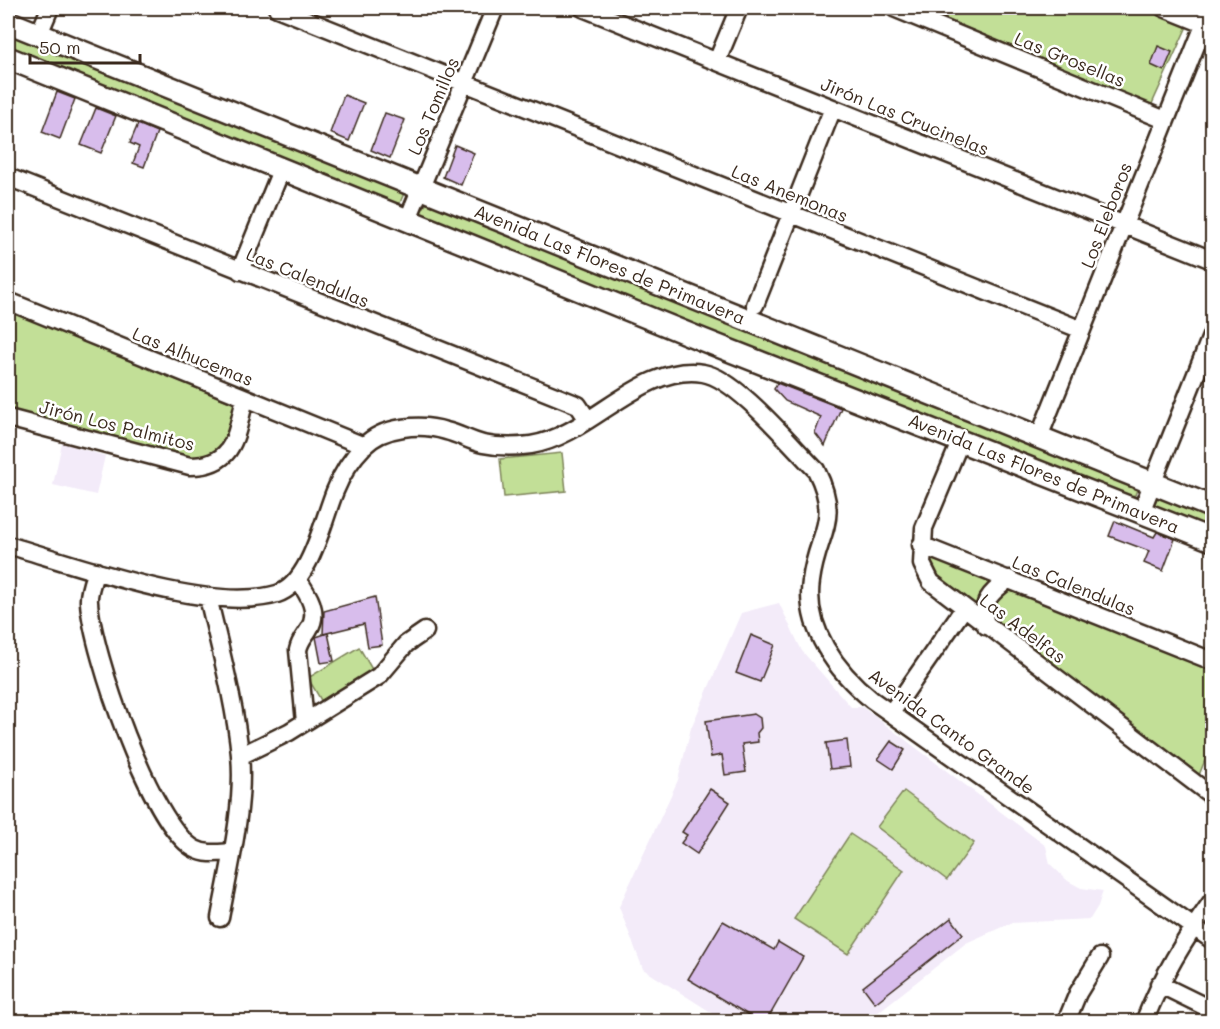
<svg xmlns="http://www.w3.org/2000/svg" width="1220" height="1029" viewBox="0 0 1220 1029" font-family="Mali,sans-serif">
  <rect width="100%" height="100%" fill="#fff"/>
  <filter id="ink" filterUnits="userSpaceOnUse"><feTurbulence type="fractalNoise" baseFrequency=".0167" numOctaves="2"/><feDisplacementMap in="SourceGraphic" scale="12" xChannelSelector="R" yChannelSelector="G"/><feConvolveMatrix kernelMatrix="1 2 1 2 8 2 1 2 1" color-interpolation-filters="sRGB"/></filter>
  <g filter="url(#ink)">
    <!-- built -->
    <path fill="#f3ebf9" d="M 62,443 L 105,456 L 96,495 L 53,485 Z
      M 779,603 L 802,651 L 851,707 L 862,707 L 1046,846 L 1050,864 L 1068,881 L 1081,888 L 1103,891 L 1098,906 L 1090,919 L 1011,923 L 966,943 L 877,1013 L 845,1022 L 725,1021 L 643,969 L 619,907 L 678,780 L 691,728 L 741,613 Z"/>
    <!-- green -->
    <path fill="#c2df97" stroke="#7e845a" stroke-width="1.5" d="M 920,8 L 1153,8 L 1188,24 L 1151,106 Z
      M 8,28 L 404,193 L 400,203 L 394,204 L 8,48 Z
      M 428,201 L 1138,487 L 1135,495 L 1127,497 L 425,219 L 420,213 Z
      M 8,310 L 235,404 C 237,418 230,443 218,453 C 210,459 199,458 189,457 L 8,410 Z
      M 562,453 L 566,491 L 504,497 L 500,459 Z
      M 1154,491 L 1212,512 L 1212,530 L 1152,506 Z
      M 927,558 L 997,581 C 982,590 979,598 978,614 L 936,580 Z
      M 1016,591 L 1212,669 L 1212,743 L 1199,775 L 997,627 L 989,613 L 1000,592 Z
      M 359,647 L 373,671 L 322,702 L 308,678 Z
      M 904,791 L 974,843 L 947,880 L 877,827 Z
      M 850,834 L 904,870 L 848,954 L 794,919 Z"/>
    <!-- building -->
    <path fill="#d8bdec" stroke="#3b2a1e" stroke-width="1.5" d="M 1158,46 L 1172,52 L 1164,71 L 1151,65 Z
      M 57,92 L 75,99 L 60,139 L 42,132 Z
      M 344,95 L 364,103 L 349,141 L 330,133 Z
      M 96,108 L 116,116 L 101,153 L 81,145 Z
      M 385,113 L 405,120 L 390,158 L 371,150 Z
      M 138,124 L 157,132 L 144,167 L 133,163 L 139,147 L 130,143 Z
      M 455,145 L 474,153 L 461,185 L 443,177 Z
      M 777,383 L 841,408 L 825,446 L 815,433 L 821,417 L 785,401 L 774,389 Z
      M 1115,521 L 1154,537 L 1157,532 L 1175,539 L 1163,571 L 1144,563 L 1149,551 L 1109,536 Z
      M 375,597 L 382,645 L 368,647 L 364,624 L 323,634 L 324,611 Z
      M 328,633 L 334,661 L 321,663 L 316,637 Z
      M 751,635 L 775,645 L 760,682 L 736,673 Z
      M 754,714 L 760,718 L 761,728 L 757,733 L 758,742 L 742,744 L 746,772 L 725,775 L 722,755 L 711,757 L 706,721 Z
      M 847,740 L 850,767 L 830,769 L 826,743 Z
      M 891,741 L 905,750 L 893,769 L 878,759 Z
      M 710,789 L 730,802 L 697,854 L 681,843 L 687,835 L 682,832 Z
      M 951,918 L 963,934 L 875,1003 L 863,987 Z
      M 723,921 L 774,950 L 778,942 L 803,957 L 766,1022 L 760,1022 L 688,979 Z"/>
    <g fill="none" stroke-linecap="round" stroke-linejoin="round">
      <defs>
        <path id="minor" d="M 277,8 L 1082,330
          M 583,8 L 1212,260
          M 894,8 L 1165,120
          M 1164,8 L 1204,24
          M 39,34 L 50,8
          M 717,61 L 739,8
          M 8,177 L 578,405 L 588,420
          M 408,219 L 495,8
          M 240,271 L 282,168
          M 8,301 L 364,446
          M 755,305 L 833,108
          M 8,418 L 190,466 C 235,466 236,435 245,398
          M 1039,437 L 1211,8
          M 961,440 L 924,528 L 922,564 L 931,582 L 1212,796
          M 1141,512 L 1212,334
          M 8,545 C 77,565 209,614 277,594 C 310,584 323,520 335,491 C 341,476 352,458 364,446 C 383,426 421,423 446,431 C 459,434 470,441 483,444 C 497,447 516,447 531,445 C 590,436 641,363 703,373 C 736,378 791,445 816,470 C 842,522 817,532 811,581 C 804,628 837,672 872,700 L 1212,940
          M 921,545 L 1212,661
          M 96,571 C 93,580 88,592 89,602 C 92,652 151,826 195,849 C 206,855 218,853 231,852
          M 298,580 C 308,594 320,612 309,629 C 305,636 300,640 298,650 L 305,722
          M 208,597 C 220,649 235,702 240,755 C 245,805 229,869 220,918
          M 986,626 C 980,602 990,593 1009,579
          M 891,713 L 964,608
          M 240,756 L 289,732 L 379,676 L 406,644 L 425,631
          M 1159,984 L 1212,1010
          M 1066,1022 L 1078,993 L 1100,957
          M 1144,1022 C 1163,974 1183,942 1212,901"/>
        <path id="major" d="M 8,22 L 1212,507
          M 8,58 L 703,340 L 1212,540"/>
      </defs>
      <!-- minor casing -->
      <use href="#minor" stroke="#3b2a1e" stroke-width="21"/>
      <!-- major casing -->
      <use href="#major" stroke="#3b2a1e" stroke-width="26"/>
      <!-- minor -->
      <use href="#minor" stroke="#fff" stroke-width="16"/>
      <!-- major -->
      <use href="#major" stroke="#fff" stroke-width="21"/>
    </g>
  </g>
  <g text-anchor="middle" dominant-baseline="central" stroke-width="5" stroke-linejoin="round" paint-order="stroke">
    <!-- street labels -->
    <g font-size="18" fill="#3b2a1e" stroke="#fff">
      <text transform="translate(1070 59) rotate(22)">Las Grosellas</text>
      <text transform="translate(433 106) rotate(-67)">Los Tomillos</text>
      <text transform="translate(905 116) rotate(22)">Jirón Las Crucinelas</text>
      <text transform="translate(790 193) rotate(22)">Las Anemonas</text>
      <text transform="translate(1106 215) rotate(-69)">Los Eleboros</text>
      <text transform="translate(610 264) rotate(22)">Avenida Las Flores de Primavera</text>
      <text transform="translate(308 277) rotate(22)">Las Calendulas</text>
      <text transform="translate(193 356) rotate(22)">Las Alhucemas</text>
      <text transform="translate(117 425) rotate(14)">Jirón Los Palmitos</text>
      <text transform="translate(1044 473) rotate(22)">Avenida Las Flores de Primavera</text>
      <text transform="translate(1074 585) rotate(22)">Las Calendulas</text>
      <text transform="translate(1023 628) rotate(37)">Las Adelfas</text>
      <text transform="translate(952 731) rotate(36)">Avenida Canto Grande</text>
    </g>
  </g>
  <!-- margin -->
  <rect width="1220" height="1029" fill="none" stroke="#fff" stroke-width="30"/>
  <rect x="15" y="15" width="1190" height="999" fill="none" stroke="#3b2a1e" stroke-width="2" filter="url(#ink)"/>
  <!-- scale -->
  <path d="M30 54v9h110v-9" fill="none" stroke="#3b2a1e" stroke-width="3"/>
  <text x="39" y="54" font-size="18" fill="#3b2a1e" stroke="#ffffff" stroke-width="4.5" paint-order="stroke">50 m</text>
</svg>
